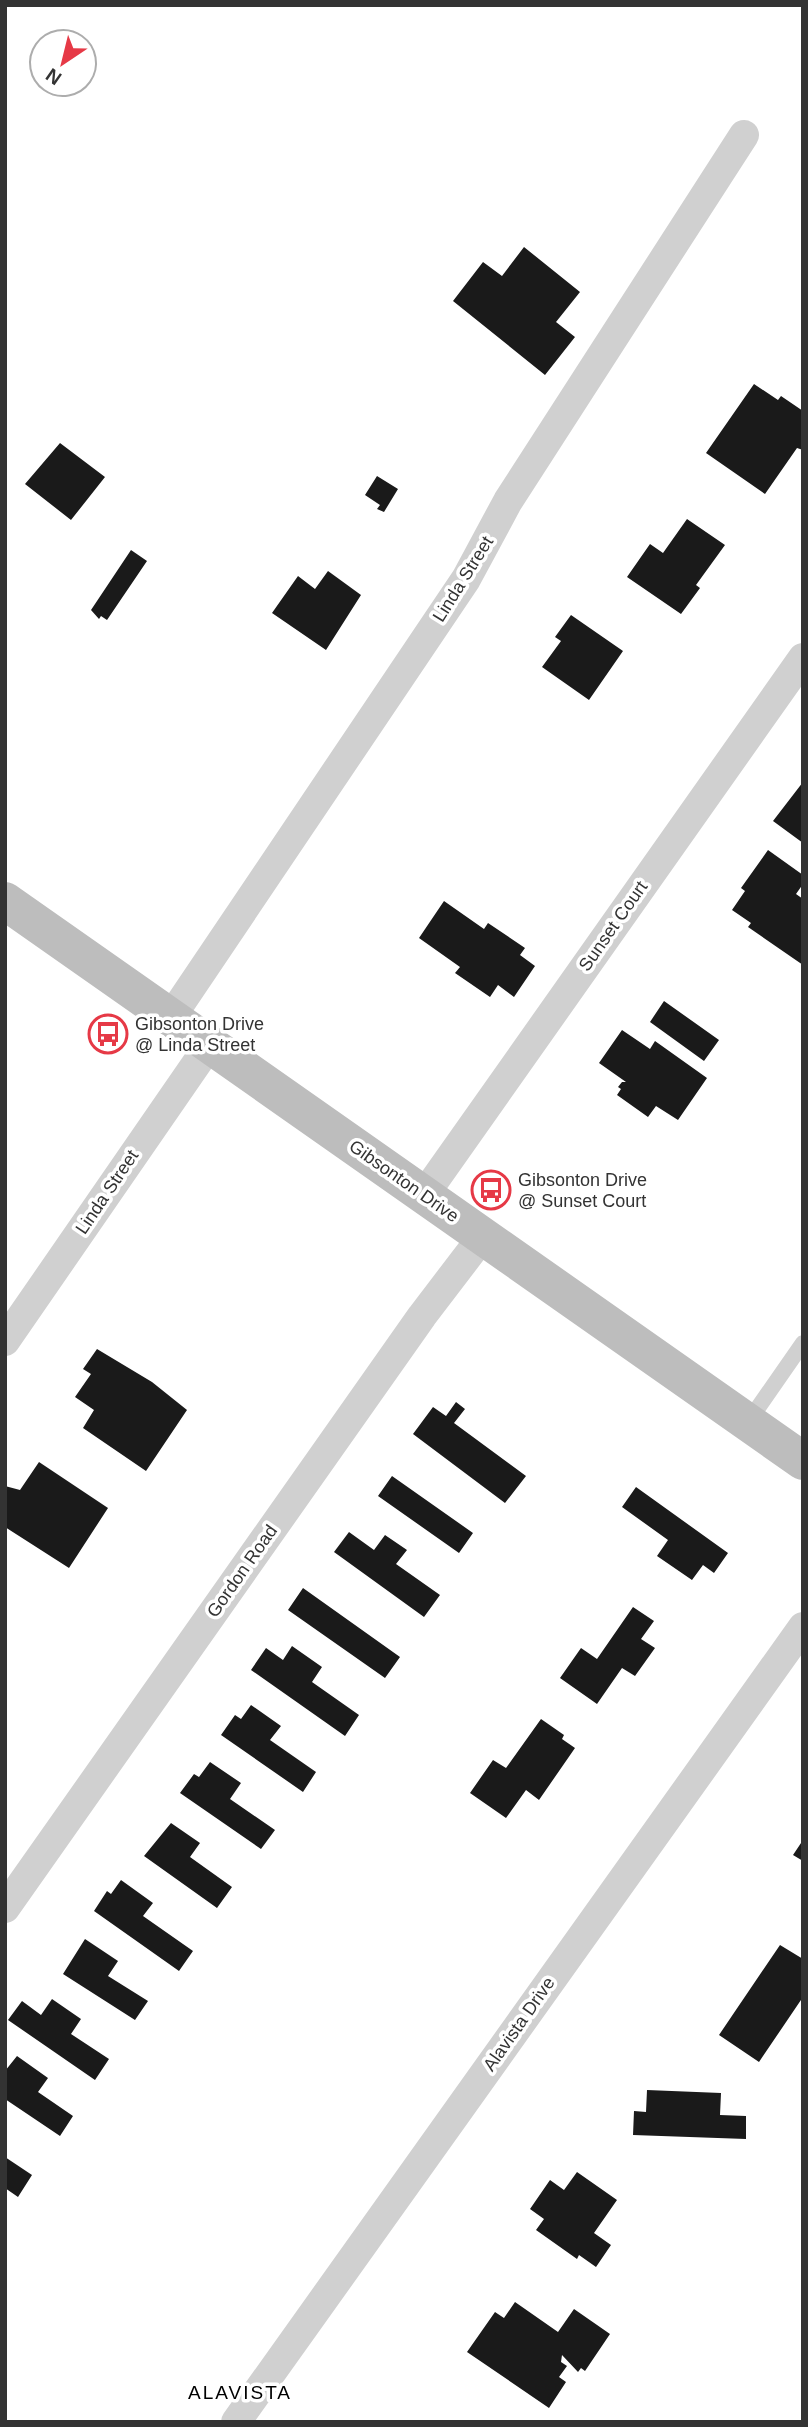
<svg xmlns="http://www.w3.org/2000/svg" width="808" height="2427" viewBox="0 0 808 2427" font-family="Arial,sans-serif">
  <rect width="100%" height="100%" fill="#fff"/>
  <!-- building -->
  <path fill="#1a1a1a" d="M 524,247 L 580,292 L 556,322 L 575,337 L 545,375 L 453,301 L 483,262 L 502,276 Z
    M 754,384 L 778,400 L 781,396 L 803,411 L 803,450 L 797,448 L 765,494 L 706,453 Z
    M 60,443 L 105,477 L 71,520 L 25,484 Z
    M 377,476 L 398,489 L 384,512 L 377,509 L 380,505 L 365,495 Z
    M 687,519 L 725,545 L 696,585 L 700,588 L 681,614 L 627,577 L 650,544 L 663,553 Z
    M 131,550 L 147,561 L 107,620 L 101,616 L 99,619 L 91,610 Z
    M 328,571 L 361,595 L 326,650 L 272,613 L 298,576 L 315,589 Z
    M 571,615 L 623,651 L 589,700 L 542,667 L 561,641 L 555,637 Z
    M 803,782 L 803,843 L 773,821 Z
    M 768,850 L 803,875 L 803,884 L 796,894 L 803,899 L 803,965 L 748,927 L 751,923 L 732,910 L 745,891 L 741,888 Z
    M 444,901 L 484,929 L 488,923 L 525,948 L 520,955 L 535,966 L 514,997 L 498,985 L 490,997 L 455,973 L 460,967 L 419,938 Z
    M 664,1001 L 719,1040 L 704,1061 L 650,1022 Z
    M 622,1030 L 650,1049 L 655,1041 L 707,1078 L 678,1120 L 656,1106 L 648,1117 L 617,1095 L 621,1089 L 618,1087 L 622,1082 L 626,1082 L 599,1063 Z
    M 97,1349 L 152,1382 L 187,1410 L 146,1471 L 83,1428 L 94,1410 L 75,1397 L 91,1374 L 83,1369 Z
    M 456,1402 L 465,1409 L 454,1423 L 526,1476 L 505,1503 L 413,1434 L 433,1407 L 446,1416 Z
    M 39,1462 L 108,1508 L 69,1568 L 5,1527 L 5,1486 L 20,1490 Z
    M 392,1476 L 473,1533 L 459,1553 L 378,1496 Z
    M 636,1487 L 728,1553 L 714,1573 L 703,1565 L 692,1580 L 657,1556 L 668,1540 L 622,1507 Z
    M 349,1532 L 374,1550 L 385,1535 L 407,1550 L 396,1564 L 440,1595 L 424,1617 L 334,1552 Z
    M 303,1588 L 400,1657 L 385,1678 L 288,1610 Z
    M 633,1607 L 654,1621 L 641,1639 L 655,1648 L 635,1676 L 622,1668 L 597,1704 L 560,1678 L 581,1648 L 597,1659 Z
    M 292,1646 L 322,1667 L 312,1682 L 359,1715 L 345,1736 L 251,1670 L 266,1648 L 283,1660 Z
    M 251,1705 L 281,1726 L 270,1740 L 316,1772 L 303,1792 L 221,1735 L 235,1715 L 241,1719 Z
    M 541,1719 L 564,1735 L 562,1739 L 575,1748 L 539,1800 L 526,1790 L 506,1818 L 470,1793 L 493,1760 L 506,1768 Z
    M 210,1762 L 241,1783 L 230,1799 L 275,1830 L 261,1849 L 180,1793 L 194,1774 L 199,1777 Z
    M 171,1823 L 200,1843 L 190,1857 L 232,1887 L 217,1908 L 144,1856 Z
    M 803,1840 L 803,1861 L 793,1855 Z
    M 121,1880 L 153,1903 L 143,1916 L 193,1951 L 179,1971 L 94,1911 L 107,1891 L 111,1894 Z
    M 85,1939 L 118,1961 L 108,1976 L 148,2001 L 135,2020 L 63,1974 Z
    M 780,1945 L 803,1959 L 803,1997 L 759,2062 L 719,2035 Z
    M 52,1999 L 81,2019 L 71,2034 L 109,2059 L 95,2080 L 8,2020 L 22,2001 L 41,2015 Z
    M 17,2056 L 48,2078 L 38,2092 L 73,2116 L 60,2136 L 5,2099 L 5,2071 Z
    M 647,2090 L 721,2093 L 720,2115 L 746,2116 L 746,2139 L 633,2135 L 634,2111 L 646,2112 Z
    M 5,2157 L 32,2175 L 18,2197 L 5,2188 Z
    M 577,2172 L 617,2200 L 594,2233 L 611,2245 L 596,2267 L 579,2255 L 577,2259 L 536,2230 L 544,2219 L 530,2209 L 550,2180 L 564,2190 Z
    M 515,2302 L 558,2332 L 574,2309 L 610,2334 L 585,2371 L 581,2368 L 578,2372 L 562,2355 L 561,2362 L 567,2366 L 559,2377 L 566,2382 L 549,2408 L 467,2352 L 495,2312 L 504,2318 Z"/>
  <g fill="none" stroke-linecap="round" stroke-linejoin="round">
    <!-- lane -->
    <path stroke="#d0d0d0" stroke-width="16" d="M 748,1422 L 803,1343"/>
    <!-- street -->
    <path stroke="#d0d0d0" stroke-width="30" d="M 171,1017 L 466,579 L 508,501 L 744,135
      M 424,1195 L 803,658
      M 5,1341 L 210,1044
      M 5,1908 L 422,1316 L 483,1236
      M 236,2422 L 803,1627"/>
    <!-- secondary -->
    <path stroke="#bdbdbd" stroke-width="38" d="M 5,901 L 803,1461"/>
  </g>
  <!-- icons -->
  <defs>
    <symbol id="bus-ring" viewBox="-11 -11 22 22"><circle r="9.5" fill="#fff" stroke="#e63946" stroke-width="1.5"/><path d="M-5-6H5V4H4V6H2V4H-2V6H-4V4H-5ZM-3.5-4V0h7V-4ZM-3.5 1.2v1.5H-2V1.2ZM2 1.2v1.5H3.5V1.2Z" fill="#e63946"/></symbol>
  </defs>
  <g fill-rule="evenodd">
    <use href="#bus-ring" x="86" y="1012" width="44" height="44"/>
    <use href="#bus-ring" x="469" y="1168" width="44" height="44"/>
  </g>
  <g text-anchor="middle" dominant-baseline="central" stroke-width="7" stroke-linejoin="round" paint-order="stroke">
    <!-- street labels -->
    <g font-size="18" fill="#333" stroke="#fff">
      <text transform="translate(463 579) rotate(-58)">Linda Street</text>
      <text transform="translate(613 926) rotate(-55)">Sunset Court</text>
      <text transform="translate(404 1181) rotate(35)">Gibsonton Drive</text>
      <text transform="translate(107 1192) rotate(-56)">Linda Street</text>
      <text transform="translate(242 1571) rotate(-55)">Gordon Road</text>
      <text transform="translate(519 2024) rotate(-55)">Alavista Drive</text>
    </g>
    <!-- poi labels -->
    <g font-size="18" fill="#333" stroke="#fff" text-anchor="start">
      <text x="135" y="1024">Gibsonton Drive<tspan x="135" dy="21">@ Linda Street</tspan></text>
      <text x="518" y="1180">Gibsonton Drive<tspan x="518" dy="21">@ Sunset Court</tspan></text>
    </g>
    <!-- neighbourhood labels -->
    <g font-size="19" letter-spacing="2" fill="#000" stroke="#fff">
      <text x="240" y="2392">ALAVISTA</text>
    </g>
  </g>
  <!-- border -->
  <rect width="808" height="2427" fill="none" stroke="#333333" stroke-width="14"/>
  <!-- north arrow -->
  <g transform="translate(63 63) rotate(215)"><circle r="33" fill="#ffffff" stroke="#adadad" stroke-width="2"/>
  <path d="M0-5L12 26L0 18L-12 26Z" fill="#e63946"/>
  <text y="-10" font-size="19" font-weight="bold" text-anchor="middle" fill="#333333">N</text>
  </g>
</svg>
